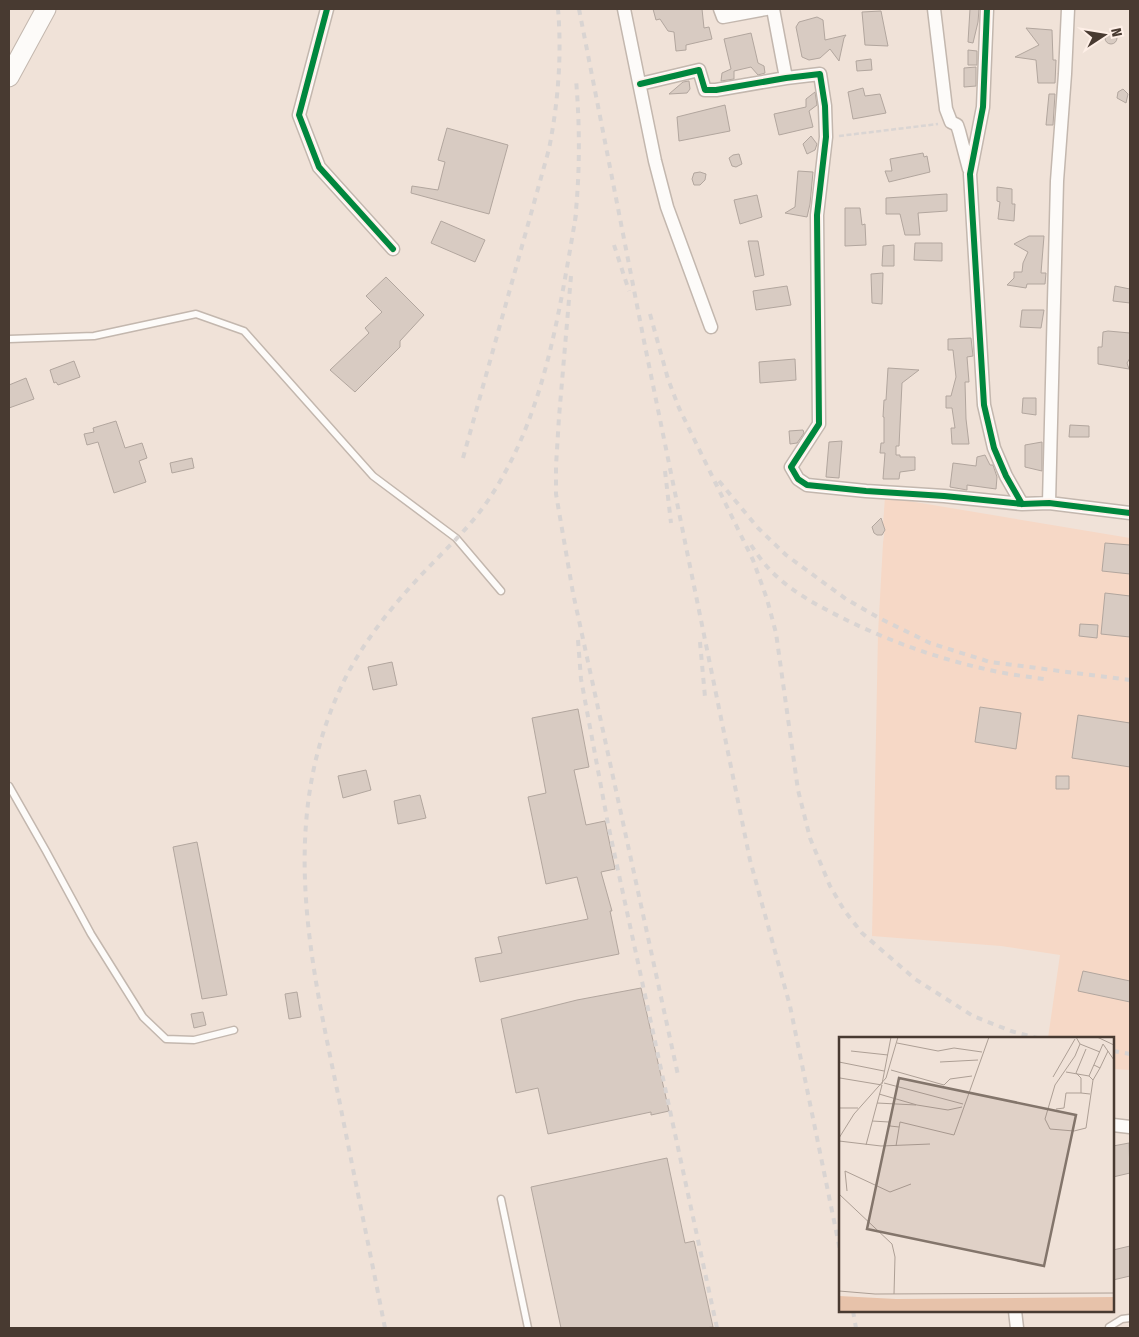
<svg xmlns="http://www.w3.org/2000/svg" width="1139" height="1337" viewBox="0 0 1139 1337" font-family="'Fira Sans Condensed',sans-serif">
  <rect width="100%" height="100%" fill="#f0e2d8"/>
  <!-- built -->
  <path fill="#f6d8c6" d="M 885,497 L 1130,538 L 1130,1070 L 1113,1069 L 1113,1038 L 1048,1038 L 1060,955 L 1001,946 L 872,936 L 878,634 L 883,543 L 885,528 L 883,525 Z"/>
  <!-- building -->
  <path fill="#d8cbc2" stroke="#b2a69e" d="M 653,9 L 702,9 L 704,28 L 709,27 L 712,39 L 686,45 L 686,50 L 676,51 L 674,32 L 668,31 L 660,19 L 656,20 Z
    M 970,9 L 979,9 L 978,22 L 973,43 L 968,42 Z
    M 881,11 L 888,46 L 865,45 L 862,12 Z
    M 817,17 L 823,20 L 825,40 L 846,35 L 844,38 L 839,61 L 830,49 L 820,58 L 809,60 L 802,57 L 796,27 L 799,22 Z
    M 1026,28 L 1052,30 L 1053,60 L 1056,60 L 1055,83 L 1038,83 L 1036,60 L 1015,57 L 1039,45 Z
    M1105 38a6 6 0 1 1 12 0a6 6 0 1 1-12 0Z
    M 751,33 L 758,63 L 764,66 L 765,73 L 758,75 L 751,67 L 734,71 L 734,79 L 721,81 L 722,73 L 731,69 L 724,39 Z
    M 968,50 L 977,51 L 977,65 L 968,65 Z
    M 871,59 L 872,70 L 857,71 L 856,61 Z
    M 976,67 L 976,86 L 964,87 L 964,68 Z
    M 689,81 L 690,89 L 687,93 L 669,94 L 683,82 Z
    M 863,88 L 865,96 L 880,94 L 886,113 L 853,119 L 848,92 Z
    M 1123,89 L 1128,94 L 1126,103 L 1117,98 L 1118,92 Z
    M 815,92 L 817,105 L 809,111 L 813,127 L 779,135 L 774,114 L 806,107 L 806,99 Z
    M 1049,94 L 1055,94 L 1053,125 L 1046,125 Z
    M 725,105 L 730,131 L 679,141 L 677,117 Z
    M 447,128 L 508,145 L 489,214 L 411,193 L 412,186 L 438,190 L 445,162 L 438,160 Z
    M 811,136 L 817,144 L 815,150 L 807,154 L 803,144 Z
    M 923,153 L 924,157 L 927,156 L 930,172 L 889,182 L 885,171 L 892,171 L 890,159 Z
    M 739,154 L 742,164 L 736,167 L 732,166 L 729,158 L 733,155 Z
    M 798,171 L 813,172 L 810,204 L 807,217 L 785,213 L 795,207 Z
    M 700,172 L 706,174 L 705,180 L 700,185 L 694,185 L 692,179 L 694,173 Z
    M 997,187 L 1012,189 L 1012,204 L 1015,204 L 1014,221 L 998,219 L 1000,202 L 997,201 Z
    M 947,194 L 947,211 L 918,213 L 920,235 L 905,235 L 900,214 L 886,214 L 886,198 Z
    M 757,195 L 762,217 L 740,224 L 734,200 Z
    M 845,208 L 860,208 L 862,225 L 865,224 L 866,245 L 845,246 Z
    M 441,221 L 485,240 L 475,262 L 431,243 Z
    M 1029,236 L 1044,236 L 1041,273 L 1046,273 L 1045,284 L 1027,284 L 1026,288 L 1007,285 L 1014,278 L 1014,272 L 1022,272 L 1023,263 L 1028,252 L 1014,244 Z
    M 748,241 L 758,241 L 764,275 L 755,277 Z
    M 915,243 L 942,243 L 942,261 L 914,260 Z
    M 894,245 L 894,266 L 882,266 L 883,246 Z
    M 883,273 L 882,304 L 872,303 L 871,274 Z
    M 386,277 L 424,315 L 400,341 L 400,347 L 355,392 L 330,370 L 369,333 L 365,328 L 382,312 L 366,296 Z
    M 787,286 L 791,305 L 756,310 L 753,291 Z
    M 1115,286 L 1130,289 L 1130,303 L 1113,301 Z
    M 1022,310 L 1044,310 L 1041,328 L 1020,327 Z
    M 1108,331 L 1130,333 L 1130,358 L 1127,363 L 1129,369 L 1098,364 L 1098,347 L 1102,347 L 1103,332 Z
    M 971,338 L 973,356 L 967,357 L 969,382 L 965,382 L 966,419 L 969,444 L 952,444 L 951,428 L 955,428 L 952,408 L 946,408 L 946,396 L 951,396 L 956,377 L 953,350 L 948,350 L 948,339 Z
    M 795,359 L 796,380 L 760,383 L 759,362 Z
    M 74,361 L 80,377 L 58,385 L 56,382 L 54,383 L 50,370 Z
    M 888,368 L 919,370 L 902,383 L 899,446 L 896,446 L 896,455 L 900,455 L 900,457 L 915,457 L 915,470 L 900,472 L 899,479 L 883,479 L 885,453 L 880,453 L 881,443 L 884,443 L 884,417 L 883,417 L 884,400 L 886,400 Z
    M 26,378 L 34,399 L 9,408 L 9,385 Z
    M 1023,398 L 1036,398 L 1036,415 L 1022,413 Z
    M 116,421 L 125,448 L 142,443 L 147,458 L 139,461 L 146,482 L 114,493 L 98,442 L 87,445 L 84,434 L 94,432 L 93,428 Z
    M 1070,425 L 1089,426 L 1089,437 L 1069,437 Z
    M 803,430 L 804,433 L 797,443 L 790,444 L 789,431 Z
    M 842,441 L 839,478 L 826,477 L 829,442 Z
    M 1042,442 L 1042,471 L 1025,467 L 1025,445 Z
    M 985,455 L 990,465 L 993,465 L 997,477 L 996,489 L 967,485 L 967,490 L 950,487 L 953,463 L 976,466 L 977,457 Z
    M 192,458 L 194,468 L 172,473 L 170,463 Z
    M 881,518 L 885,530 L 882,535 L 877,535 L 874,533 L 872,527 Z
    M 1105,543 L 1130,545 L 1130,574 L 1102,571 Z
    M 1105,593 L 1130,596 L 1130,637 L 1101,634 Z
    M 1080,624 L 1098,625 L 1097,638 L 1079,636 Z
    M 392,662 L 397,685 L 373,690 L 368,667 Z
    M 980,707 L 1021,713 L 1016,749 L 975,742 Z
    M 578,709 L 589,767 L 574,770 L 586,825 L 605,821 L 615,869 L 601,872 L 612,911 L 610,911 L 619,954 L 480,982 L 475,958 L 502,953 L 498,937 L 588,919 L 577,877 L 546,884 L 528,797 L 546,793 L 532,718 Z
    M 1078,715 L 1130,723 L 1130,767 L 1072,758 Z
    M 366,770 L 371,790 L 343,798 L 338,776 Z
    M 1056,776 L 1069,776 L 1069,789 L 1056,789 Z
    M 420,795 L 426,818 L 398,824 L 394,801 Z
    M 197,842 L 227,995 L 202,999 L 173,847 Z
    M 1083,971 L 1130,981 L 1130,1002 L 1078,991 Z
    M 641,988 L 669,1111 L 651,1115 L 651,1112 L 548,1134 L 538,1088 L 516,1093 L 501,1019 L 577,1000 Z
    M 297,992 L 301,1017 L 289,1019 L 285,994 Z
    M 203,1012 L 206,1025 L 194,1028 L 191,1014 Z
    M 1129,1143 L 1130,1173 L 1113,1177 L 1113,1146 Z
    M 667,1158 L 685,1243 L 694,1241 L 713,1327 L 704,1328 L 561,1328 L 531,1187 Z
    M 1130,1246 L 1130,1276 L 1113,1280 L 1113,1250 Z"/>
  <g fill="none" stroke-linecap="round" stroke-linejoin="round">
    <defs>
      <path id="service" d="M 9,339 L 94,336 L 196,314 L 244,331 L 373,476 L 456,538 L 501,591
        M 9,786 L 46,851 L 91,934 L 143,1017 L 166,1039 L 194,1040 L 234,1030
        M 501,1199 L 528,1328
        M 1109,1328 L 1109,1327 L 1122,1319 L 1130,1318"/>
      <path id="minor" d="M 327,9 L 299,115 L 319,167 L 393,249
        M 624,9 L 655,161 L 667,207 L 711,327
        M 720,9 L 723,17 L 766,9
        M 773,9 L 786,78
        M 934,9 L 946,109 L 951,122 L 957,125 L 959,131 L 969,169
        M 987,9 L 983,107 L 970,174 L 984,405 L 994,448 L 1006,476 L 1022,504
        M 640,84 L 699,70 L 705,90 L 716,90 L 786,78 L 820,74 L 825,106 L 826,137 L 817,215 L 819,424 L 791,467 L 798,479 L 807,485 L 866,491 L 944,496 L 1022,504 L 1049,503 L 1130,513
        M 1049,503 L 1057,181 L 1065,74 L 1068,9
        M 1113,1125 L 1130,1127
        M 1015,1311 L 1017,1328"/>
      <path id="secondary" d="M 9,77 L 46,9"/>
    </defs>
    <!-- service casing -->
    <use href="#service" stroke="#c3b7ae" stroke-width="9"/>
    <!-- minor casing -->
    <use href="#minor" stroke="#c3b7ae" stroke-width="15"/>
    <!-- secondary casing -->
    <use href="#secondary" stroke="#c3b7ae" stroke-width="21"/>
    <!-- path -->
    <path stroke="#dad5d3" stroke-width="2.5" stroke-dasharray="5 2.5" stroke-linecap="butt" d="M 839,136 L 938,124"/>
    <!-- service -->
    <use href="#service" stroke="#fdfbf9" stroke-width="6"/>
    <!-- minor -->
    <use href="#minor" stroke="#fdfbf9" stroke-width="12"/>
    <!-- secondary -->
    <use href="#secondary" stroke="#fdfbf9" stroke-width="19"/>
    <!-- rail -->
    <path stroke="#d9d4d2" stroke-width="4" stroke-dasharray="6 6" stroke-linecap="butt" d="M 579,9 L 644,341 L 750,860 L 790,1006 L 840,1250
      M 575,221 C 580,171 580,129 576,79
      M 614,245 L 629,291
      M 571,276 L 559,417 L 556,466 L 556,494 L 573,593 L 678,1075
      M 650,314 L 668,379 L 679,408 L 753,560 L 767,599 L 776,633 L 798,790 L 810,838 L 830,886 L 844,910 L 862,933 L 915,979 L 973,1016 L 1011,1031 L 1037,1038
      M 463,458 L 549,149 C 558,103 562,56 558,9
      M 665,471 L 671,523
      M 719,481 L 758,528 L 786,555 L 846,599 L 879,618 L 930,643 L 990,662 L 1130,680
      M 751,545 C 757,554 764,564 772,572 C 787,587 806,599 825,609 C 879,638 939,660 999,672 C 1014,675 1029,677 1044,679
      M 578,640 L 581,679 L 608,824 L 717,1328
      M 700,642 L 705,697
      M 1113,1051 L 1130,1054
      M 853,1311 L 856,1328
      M 385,1328 C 370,1252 354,1175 339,1099 C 310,959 278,823 341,687 C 361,644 392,606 425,571 C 447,548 471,526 489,499 C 545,415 559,313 576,215"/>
    <defs>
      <path id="cycleway" d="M 327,9 L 299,115 L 319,167 L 393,249
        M 987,9 L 983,107 L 970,174 L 984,405 L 994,448 L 1006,476 L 1022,504
        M 640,84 L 699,70 L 705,90 L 716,90 L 786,78 L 820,74 L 825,106 L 826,137 L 817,215 L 819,424 L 791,467 L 798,479 L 807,485 L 866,491 L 944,496 L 1022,504 L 1049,503 L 1130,513"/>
    </defs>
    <!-- cycleway casing -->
    <use href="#cycleway" stroke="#feefe7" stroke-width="9"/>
    <!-- cycleway -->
    <use href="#cycleway" stroke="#00873e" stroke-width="6"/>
  </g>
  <!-- overview -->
  <g transform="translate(839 1037)">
    <rect width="275" height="275" fill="#f0e2d8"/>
    <path d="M 0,259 L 57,262 L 275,260 L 275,275 L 0,275 Z" fill="#e7c2aa"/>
    <path fill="none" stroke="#ad9f95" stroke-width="1" d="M 237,0 L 241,7 L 236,19 L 216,48 L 206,82 L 211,92 L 235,94 L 247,91 L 254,43 L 250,39 L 264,7M 258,0 L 275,8M 58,6 L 99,14 L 115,11 L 143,15M 241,7 L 261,15M 264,7 L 275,23M 247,12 L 237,36 L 242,41 L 242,56 L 251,57M 12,14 L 49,18M 0,25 L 45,34M 101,25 L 139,23M 261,31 L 269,14M 52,33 L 105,48 L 111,42 L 133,39M 227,35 L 250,39M 214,40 L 236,2M 1,41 L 43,48 L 27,108M 254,43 L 261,31 L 255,28M 45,46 L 124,67M 43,47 L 52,0M 40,57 L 78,68 L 109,73 L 123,70M 38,66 L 77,68M 0,71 L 19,71M 217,72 L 225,71 L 227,56 L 242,56M 33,84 L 50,85 L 51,89 L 60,90M 0,101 L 15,77 L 47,41 L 59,0M 0,104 L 42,109 L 91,107M 57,109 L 61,85 L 115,98 L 150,0M 8,154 L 6,134 L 51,155 L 72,147M 0,157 L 53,207 L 56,220 L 55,257M 0,254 L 36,257 L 275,256"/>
    <path fill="#83756b" fill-opacity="0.15" stroke="#83756b" stroke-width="2.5" d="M 60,41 L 237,78 L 205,229 L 28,192 Z"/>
    <rect width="275" height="275" fill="none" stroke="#483a31" stroke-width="2.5"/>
  </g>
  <!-- border -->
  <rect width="1139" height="1337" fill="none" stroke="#483a31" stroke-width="20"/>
  <!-- north arrow -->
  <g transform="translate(1104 35) rotate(78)" stroke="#feefe7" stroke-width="4" paint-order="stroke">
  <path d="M0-4L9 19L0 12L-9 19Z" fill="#483a31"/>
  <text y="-8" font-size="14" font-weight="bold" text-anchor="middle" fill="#483a31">N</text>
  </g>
</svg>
